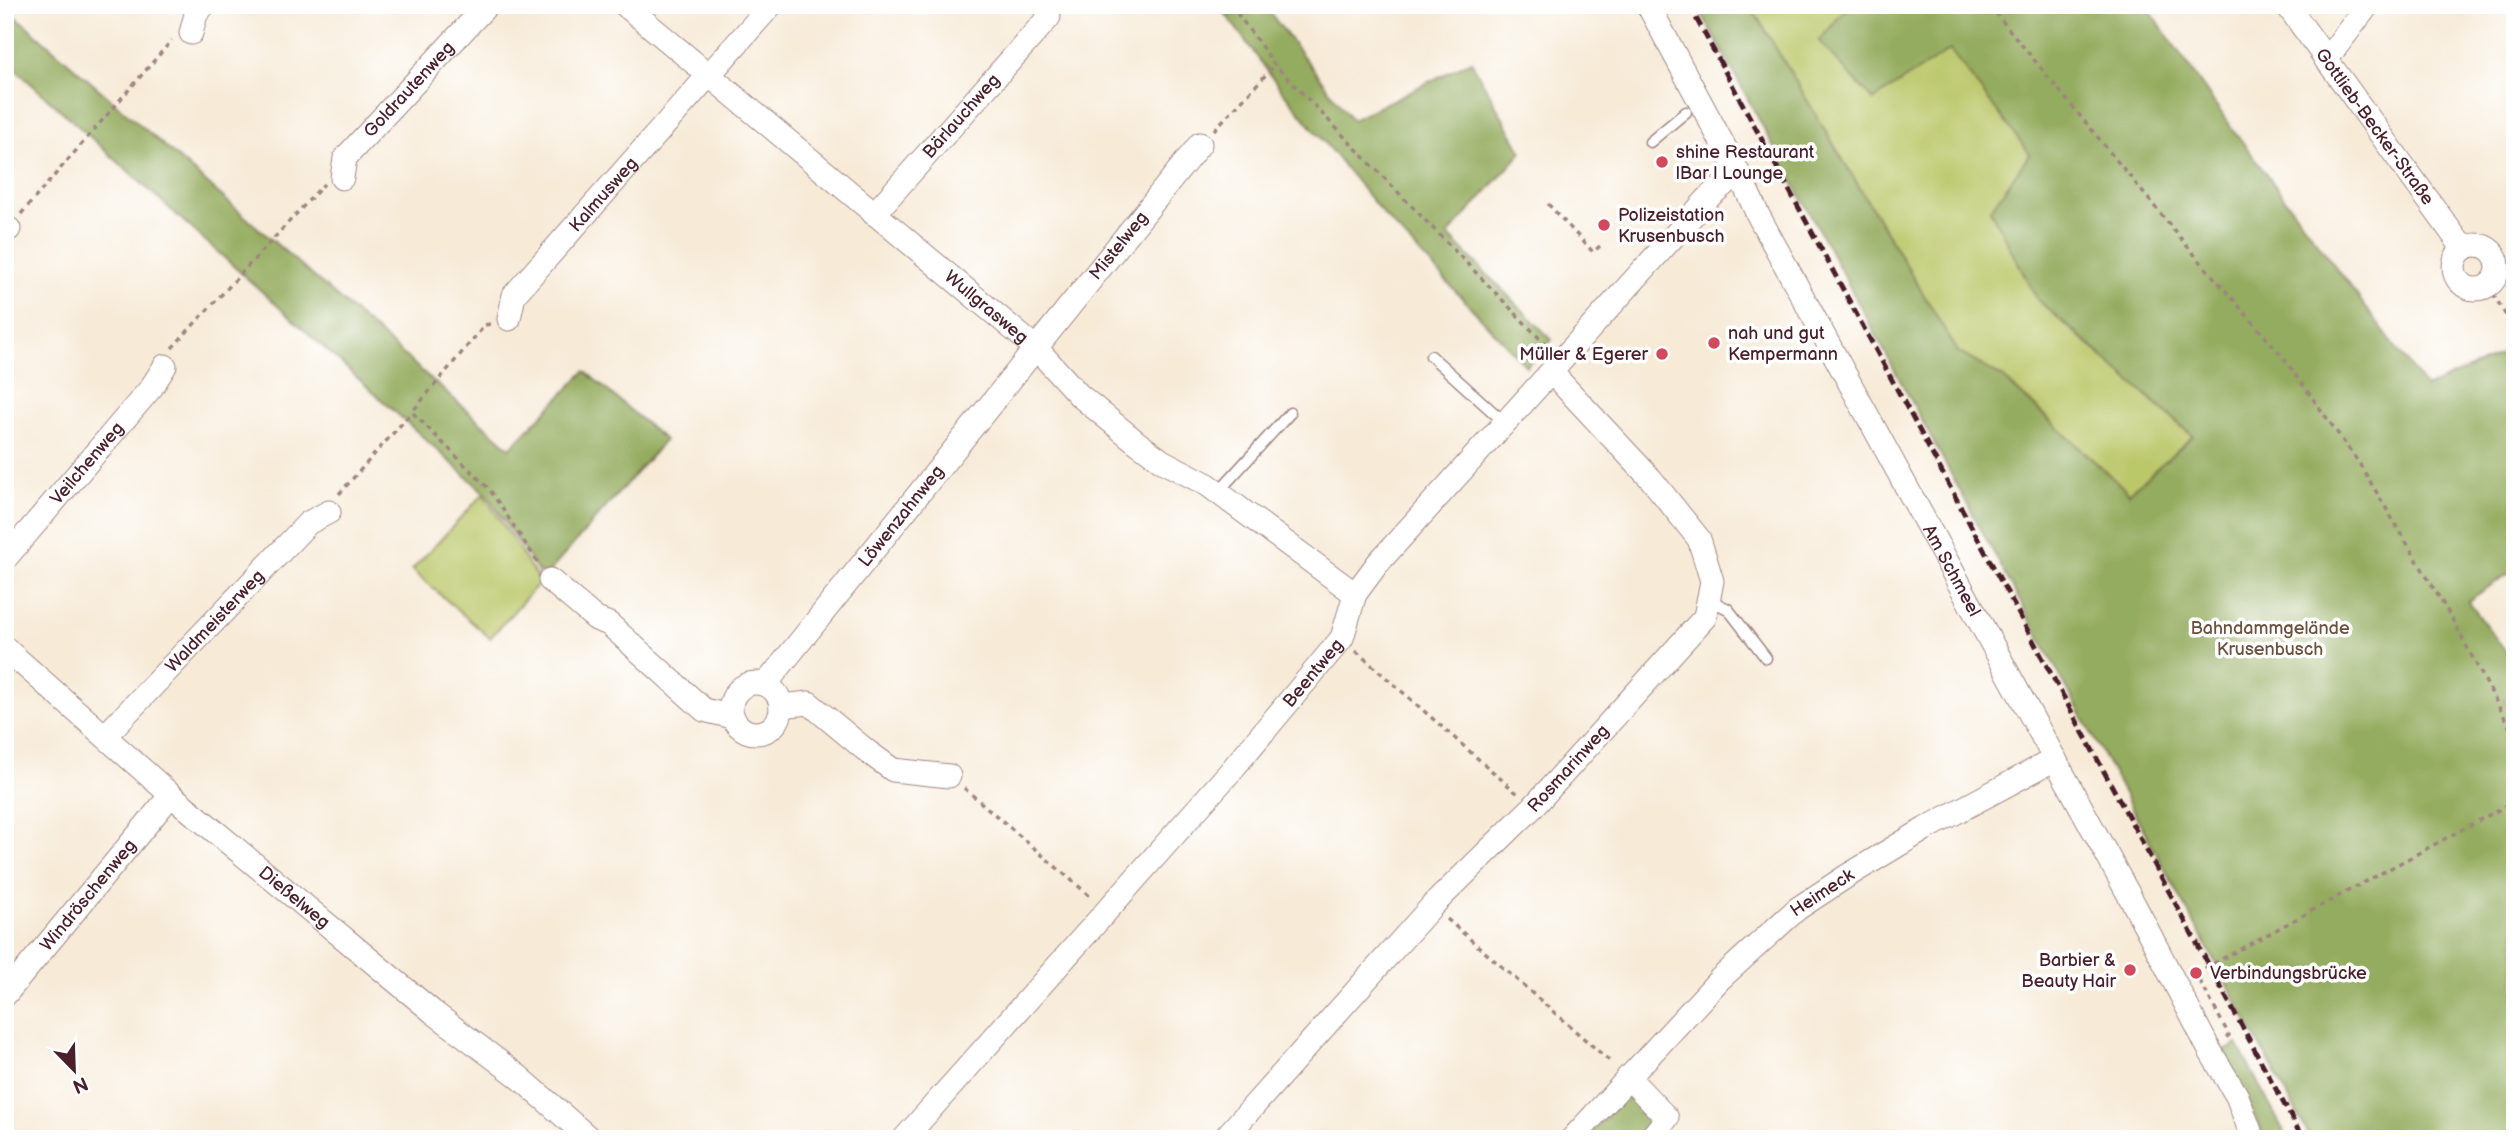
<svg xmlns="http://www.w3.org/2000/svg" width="2520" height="1144" viewBox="0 0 2520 1144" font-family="'Balsamiq Sans',sans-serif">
  <rect width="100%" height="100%" fill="#fff"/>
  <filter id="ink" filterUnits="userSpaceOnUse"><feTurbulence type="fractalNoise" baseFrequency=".0143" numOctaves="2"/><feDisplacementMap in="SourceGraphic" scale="14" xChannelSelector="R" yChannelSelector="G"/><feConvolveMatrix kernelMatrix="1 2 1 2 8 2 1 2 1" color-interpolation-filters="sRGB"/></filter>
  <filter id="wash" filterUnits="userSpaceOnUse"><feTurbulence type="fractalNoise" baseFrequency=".00686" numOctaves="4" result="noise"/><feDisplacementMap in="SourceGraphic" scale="28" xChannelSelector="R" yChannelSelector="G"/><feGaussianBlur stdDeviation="1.57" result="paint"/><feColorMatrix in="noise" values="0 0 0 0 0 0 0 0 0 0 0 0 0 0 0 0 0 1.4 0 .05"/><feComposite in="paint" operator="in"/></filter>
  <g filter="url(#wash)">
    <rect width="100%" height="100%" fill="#f7ebd8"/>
    <!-- green -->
    <path fill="#bbc86a" stroke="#82744a" stroke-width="2" d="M 1750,5 L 1849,5 L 1820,41 L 1950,49 L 2031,154 L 2037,299 L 2193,437 L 2129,493 L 2004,378 L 1958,352 Z
      M 483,494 L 540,582 L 490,638 L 412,570 Z"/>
    <!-- forest -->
    <path fill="#94ac5e" stroke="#6f6644" stroke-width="2" d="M 1219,5 L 1264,5 L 1352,120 L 1471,61 L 1522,152 L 1448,235 L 1552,340 L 1526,366 L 1384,215 L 1283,92 Z
      M 1697,5 L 1750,5 L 1958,352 L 2003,378 L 2129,493 L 2193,436 L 2037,299 L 1990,210 L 2030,154 L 1950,50 L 1873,100 L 1819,41 L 1849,5 L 2146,5 L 2229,124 L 2426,388 L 2515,348 L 2515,569 L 2468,601 L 2515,664 L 2515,692 L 2504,700 L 2515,718 L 2515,1139 L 2311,1139 Z
      M 5,7 L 510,448 L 585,371 L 665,440 L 543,579 L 486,494 L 5,60 Z
      M 2237,1044 L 2288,1139 L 2266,1139 L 2222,1053 Z
      M 1629,1091 L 1654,1116 L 1635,1139 L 1586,1139 Z"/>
  </g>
  <g filter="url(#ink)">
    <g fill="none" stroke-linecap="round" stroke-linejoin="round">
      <defs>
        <path id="lane" d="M 1650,142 L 1686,112
          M 1431,356 L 1504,422
          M 1218,492 L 1290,413
          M 1708,599 L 1728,609 L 1766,658"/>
        <g id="street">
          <path id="s1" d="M 625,5 L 1037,349 L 1079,395 L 1135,441 L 1162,461 L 1208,485 L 1355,594"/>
          <path id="s2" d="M 1648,5 L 1740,176 L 1758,215 L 2136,908 L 2210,1051 L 2237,1096 L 2253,1139"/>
          <path id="s3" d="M 2287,5 L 2463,248"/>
          <path d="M 191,33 L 196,14 L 204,5"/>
          <path d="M 2326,60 L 2368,5"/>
          <path id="s4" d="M 342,178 L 345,158 L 487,5"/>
          <path id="s5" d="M 874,214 L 1049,17"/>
          <path d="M 5,230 L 9,229"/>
          <circle cx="2476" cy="267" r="22"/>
          <path id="s6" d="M 509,319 L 514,295 L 771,5"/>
          <path id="s7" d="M 5,559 L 151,388 L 165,366"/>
          <path d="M 550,580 L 596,619 L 609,624 L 704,710 L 733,717"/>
          <path id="s8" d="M 5,648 L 171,795 L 433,1012 L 518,1076 L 590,1139"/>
          <circle cx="756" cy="708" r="25"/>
          <path id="s9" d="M 765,685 L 1200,144"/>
          <path d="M 781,706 L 809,703 L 868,752 L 893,770 L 949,776"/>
          <path id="s10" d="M 105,736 L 308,523 L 329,512"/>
          <path id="s11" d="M 5,995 L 171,795"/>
          <path d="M 1628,1077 L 1667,1118 L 1650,1139"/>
          <path id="s12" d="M 904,1139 L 1230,772 L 1342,638 L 1355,594 L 1378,563 L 1711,195 L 1727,182 L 1740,176"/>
          <path id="s13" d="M 1224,1139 L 1432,906 L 1533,807 L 1705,617 L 1712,581 L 1699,539 L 1651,479 L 1552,373"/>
          <path id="s14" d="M 1572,1139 L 1720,979 L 1797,909 L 1847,876 L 1925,829 L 2055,759"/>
        </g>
      </defs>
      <!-- lane casing -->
      <use href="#lane" stroke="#a08582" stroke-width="13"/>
      <!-- street casing -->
      <use href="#street" stroke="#a08582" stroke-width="25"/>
      <!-- path -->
      <path stroke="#a08582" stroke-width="3.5" stroke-dasharray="5 5" stroke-linecap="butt" d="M 1231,5 L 1275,65 L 1548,347
        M 1989,5 L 2187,246 L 2283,357 L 2359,463 L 2451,617 L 2515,737
        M 1214,130 L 1275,65
        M 1548,204 L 1593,252 L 1600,246
        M 21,214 L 172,40
        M 2488,285 L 2515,331
        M 490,324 L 485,325 L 412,412 L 490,490 L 539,564
        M 172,348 L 324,184
        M 339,494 L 412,412
        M 1356,651 L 1518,794
        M 964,788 L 1091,897
        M 1447,919 L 1612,1063
        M 2200,981 L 2229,1035 L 2226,1038"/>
      <!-- lane -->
      <use href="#lane" stroke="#fff" stroke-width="10"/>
      <!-- street -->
      <use href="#street" stroke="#fff" stroke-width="23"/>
      <!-- rail -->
      <path stroke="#4a1f2b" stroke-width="5" stroke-dasharray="10 5" stroke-linecap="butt" d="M 1689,5 L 2303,1139"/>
      <!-- path-bridge -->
      <path stroke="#a08582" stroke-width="3.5" stroke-dasharray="5 5" stroke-linecap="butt" d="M 2196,973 L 2515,801"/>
    </g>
  </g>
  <!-- markers -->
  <g fill="#d1495b" stroke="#fff" stroke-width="2.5">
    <circle cx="1662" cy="162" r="7"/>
    <circle cx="1604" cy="225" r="7"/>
    <circle cx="1714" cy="343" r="7"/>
    <circle cx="1662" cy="354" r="7"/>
    <circle cx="2130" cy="970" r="7"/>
    <circle cx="2196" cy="973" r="7"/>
  </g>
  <g text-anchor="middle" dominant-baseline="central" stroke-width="7" stroke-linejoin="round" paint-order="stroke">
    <!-- street labels -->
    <g font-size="18" fill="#4a1f2b" stroke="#fff">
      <text stroke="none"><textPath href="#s4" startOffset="114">Goldrautenweg</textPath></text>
      <text stroke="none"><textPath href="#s5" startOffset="131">Bärlauchweg</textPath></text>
      <text stroke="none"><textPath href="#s3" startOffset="150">Gottlieb-Becker-Straße</textPath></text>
      <text stroke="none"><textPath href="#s6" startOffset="159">Kalmusweg</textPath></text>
      <text stroke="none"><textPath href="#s9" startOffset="564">Mistelweg</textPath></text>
      <text stroke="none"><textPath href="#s1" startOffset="471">Wullgrasweg</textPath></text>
      <text stroke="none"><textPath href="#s7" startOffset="126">Veilchenweg</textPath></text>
      <text stroke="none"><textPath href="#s9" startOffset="217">Löwenzahnweg</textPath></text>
      <text stroke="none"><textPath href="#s2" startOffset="642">Am Schmeel</textPath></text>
      <text stroke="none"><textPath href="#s10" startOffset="159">Waldmeisterweg</textPath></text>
      <text stroke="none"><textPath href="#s12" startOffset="620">Beentweg</textPath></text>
      <text stroke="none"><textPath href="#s13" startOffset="506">Rosmarinweg</textPath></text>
      <text stroke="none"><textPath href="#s14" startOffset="352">Heimeck</textPath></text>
      <text stroke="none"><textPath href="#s11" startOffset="130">Windröschenweg</textPath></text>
      <text stroke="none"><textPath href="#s8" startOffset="382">Dießelweg</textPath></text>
    </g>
    <!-- poi labels -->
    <g font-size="18" fill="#4a1f2b" stroke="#fff" text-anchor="start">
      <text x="1676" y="152">shine Restaurant<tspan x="1676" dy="21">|Bar | Lounge</tspan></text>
      <text x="1618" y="215">Polizeistation<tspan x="1618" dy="21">Krusenbusch</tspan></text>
      <text x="1728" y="333">nah und gut<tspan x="1728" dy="21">Kempermann</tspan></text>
      <text x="1648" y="354" text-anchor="end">Müller &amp; Egerer</text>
      <text x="2116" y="960" text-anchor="end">Barbier &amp;<tspan x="2116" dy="21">Beauty Hair</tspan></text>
      <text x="2210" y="973">Verbindungsbrücke</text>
    </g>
    <!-- park labels -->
    <g font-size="18" fill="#6c523e" stroke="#fff">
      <text x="2270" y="628">Bahndammgelände<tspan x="2270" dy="21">Krusenbusch</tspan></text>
    </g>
  </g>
  <!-- margin -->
  <rect width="2520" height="1144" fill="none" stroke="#fff" stroke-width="28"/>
  <!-- north arrow -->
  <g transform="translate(74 1070) rotate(157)" stroke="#ffffff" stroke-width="5" paint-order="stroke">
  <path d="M0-5L12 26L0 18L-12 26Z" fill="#4a1f2b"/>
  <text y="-10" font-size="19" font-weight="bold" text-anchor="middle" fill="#4a1f2b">N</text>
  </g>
</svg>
